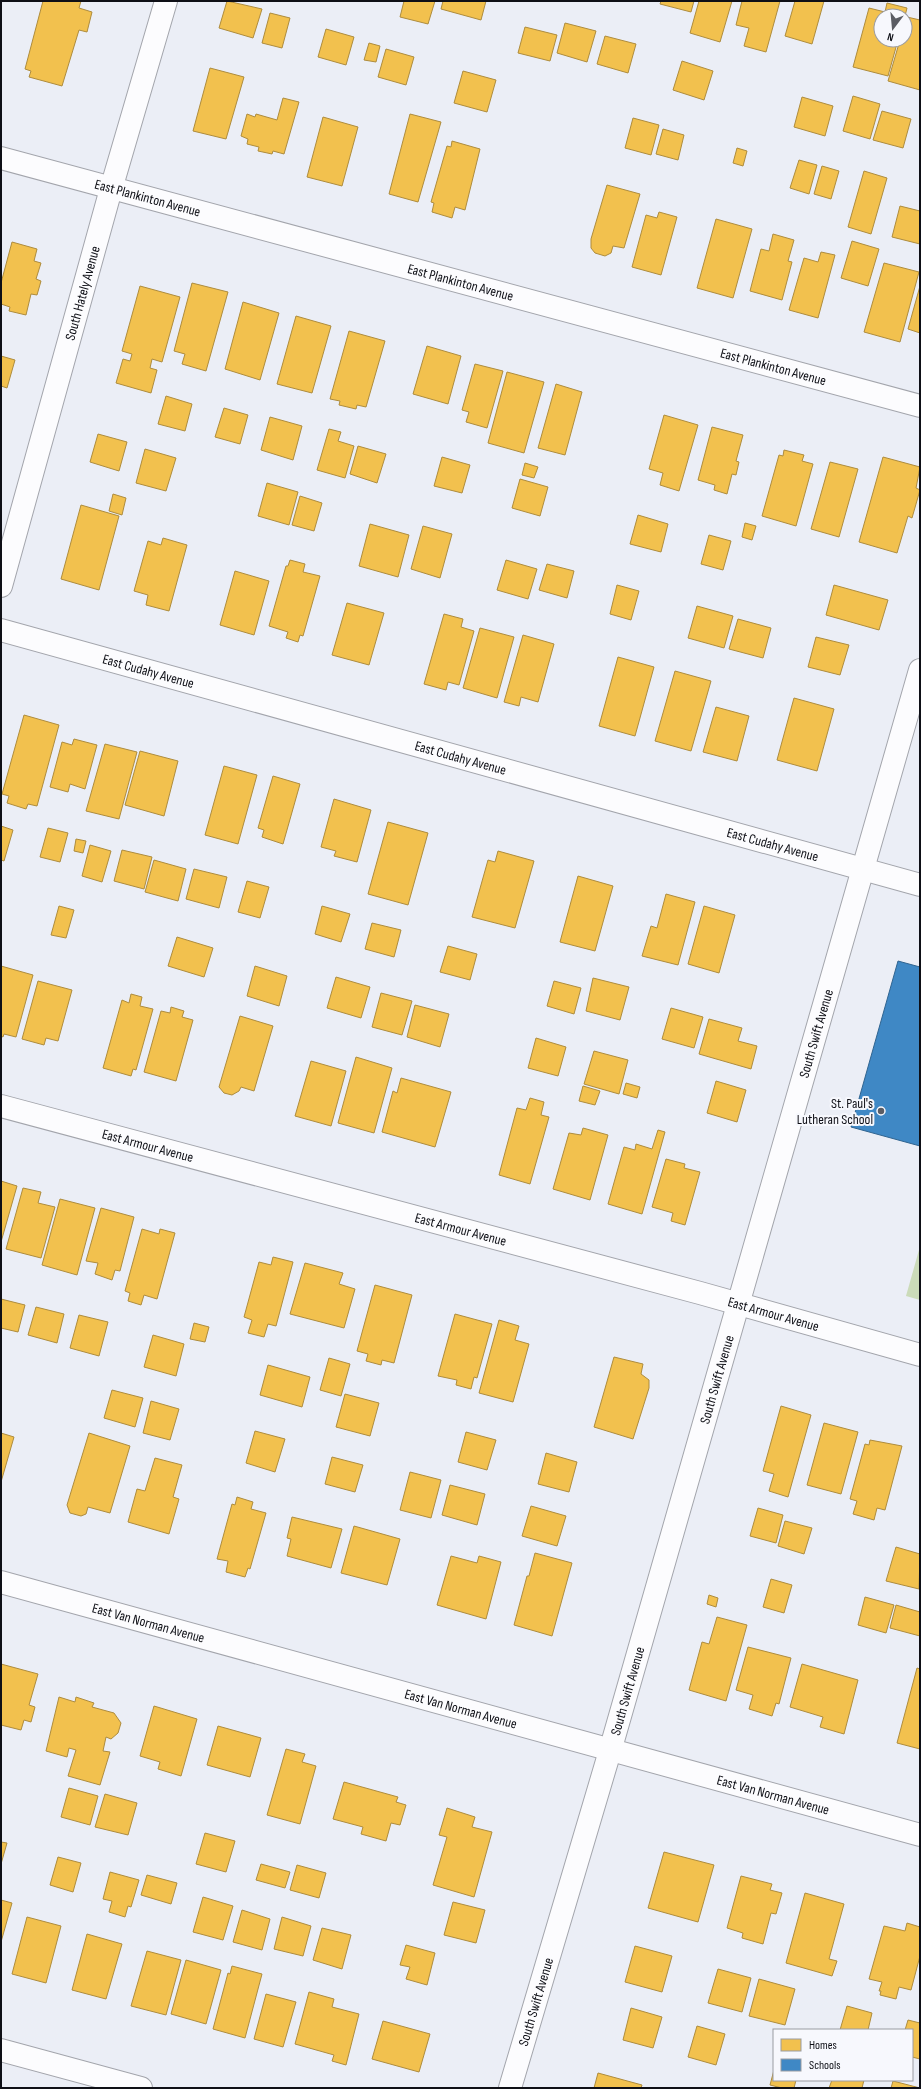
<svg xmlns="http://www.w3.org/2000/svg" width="921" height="2089" viewBox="0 0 921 2089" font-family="'Sofia Sans Condensed',sans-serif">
  <rect width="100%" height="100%" fill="#ebeef6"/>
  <!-- green -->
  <path fill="#cbdbb9" d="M 919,1250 L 920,1250 L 920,1300 L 906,1296 Z"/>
  <!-- homes -->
  <path fill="#f2c14e" stroke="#ae8c3d" d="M 43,1 L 81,1 L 79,8 L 92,12 L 87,32 L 79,30 L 62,86 L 29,77 L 31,71 L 25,69 Z
    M 227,1 L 262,9 L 253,38 L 219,28 Z
    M 404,1 L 435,1 L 428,24 L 400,17 Z
    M 443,1 L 486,1 L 481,20 L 441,9 Z
    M 661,1 L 694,1 L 691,12 L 660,4 Z
    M 699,1 L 732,1 L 720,42 L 690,33 Z
    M 742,1 L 780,1 L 766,52 L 744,46 L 749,28 L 736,25 Z
    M 795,1 L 824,1 L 812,44 L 785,36 Z
    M 887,3 L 907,8 L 905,16 L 881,16 L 881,40 L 898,40 L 888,76 L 853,67 L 869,8 L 885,12 Z
    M 270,13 L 290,18 L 282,48 L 262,43 Z
    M 907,17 L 920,20 L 920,90 L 888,81 L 900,40 L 905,40 Z
    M 565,23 L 596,31 L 587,62 L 557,53 Z
    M 525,27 L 557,35 L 550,61 L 518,53 Z
    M 326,29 L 354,37 L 346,65 L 318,57 Z
    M 605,36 L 636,44 L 628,73 L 597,64 Z
    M 369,43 L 380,46 L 376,62 L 364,60 Z
    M 386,49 L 414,57 L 406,85 L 378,77 Z
    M 682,61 L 713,71 L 704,100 L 673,90 Z
    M 210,68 L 244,77 L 226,139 L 193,131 Z
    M 463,71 L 496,80 L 487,112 L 454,103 Z
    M 853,96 L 880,104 L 870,139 L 843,131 Z
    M 802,97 L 833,106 L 825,136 L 794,127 Z
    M 283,98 L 299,102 L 284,154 L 273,151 L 272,154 L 258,151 L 259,147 L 247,144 L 248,139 L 241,136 L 247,114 L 255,117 L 256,114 L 277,120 Z
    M 882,111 L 911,119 L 903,148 L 873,140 Z
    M 410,114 L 441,122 L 418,202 L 389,194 Z
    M 323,117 L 358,127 L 342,186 L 307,177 Z
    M 633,118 L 659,125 L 651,155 L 625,148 Z
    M 663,129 L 684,135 L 678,160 L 656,154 Z
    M 452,141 L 480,149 L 465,210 L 455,207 L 452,218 L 432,212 L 434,203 L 431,202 L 447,146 L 451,147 Z
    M 737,148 L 747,151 L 743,166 L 733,163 Z
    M 799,160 L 817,165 L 809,194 L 790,188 Z
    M 822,166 L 839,171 L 831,199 L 814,194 Z
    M 864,171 L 887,178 L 871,234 L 848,227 Z
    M 607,185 L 640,194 L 624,248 L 613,246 L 611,253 L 605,256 L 595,253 L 591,248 L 591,239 Z
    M 900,206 L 920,211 L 920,244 L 892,237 Z
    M 659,212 L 677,217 L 661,275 L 632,267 L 646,215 L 657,218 Z
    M 716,219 L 752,229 L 733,298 L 697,288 Z
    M 773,234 L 794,240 L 788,261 L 792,262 L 782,300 L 750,291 L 761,249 L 769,251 Z
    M 852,241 L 879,249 L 868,286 L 841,278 Z
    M 12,242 L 37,249 L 34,261 L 41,263 L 36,279 L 41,281 L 37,295 L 31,294 L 26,315 L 9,311 L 10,307 L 1,304 L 1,283 Z
    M 821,252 L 835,255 L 818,318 L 789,310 L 804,258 L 818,262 Z
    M 884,263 L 919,272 L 900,342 L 864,332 Z
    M 192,283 L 228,292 L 206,371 L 182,364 L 185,354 L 174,351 Z
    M 140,286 L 180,297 L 162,362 L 152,359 L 150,368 L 157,370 L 151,393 L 116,383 L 123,359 L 130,361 L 132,354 L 122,351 Z
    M 920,286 L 920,333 L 908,329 Z
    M 243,302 L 279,313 L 260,380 L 225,369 Z
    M 296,316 L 331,326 L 312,393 L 277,384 Z
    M 349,331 L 385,341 L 366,407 L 357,405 L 356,409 L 339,405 L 340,401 L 330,399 Z
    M 427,346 L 461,356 L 448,404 L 413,394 Z
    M 1,356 L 15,360 L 7,388 L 1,386 Z
    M 475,364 L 503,371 L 487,428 L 466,422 L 469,412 L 462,410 Z
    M 507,372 L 544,382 L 524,453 L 488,443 Z
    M 556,384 L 582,392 L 565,455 L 538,448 Z
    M 166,396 L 192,404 L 185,431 L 158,424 Z
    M 224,408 L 248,415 L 240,444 L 215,437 Z
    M 664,415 L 698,425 L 679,491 L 660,485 L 663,473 L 649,469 Z
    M 270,417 L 302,426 L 293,460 L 261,450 Z
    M 712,427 L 743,435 L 736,461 L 739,462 L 736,475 L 732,474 L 727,494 L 714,490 L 715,485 L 698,480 Z
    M 329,429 L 341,432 L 338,441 L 354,446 L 345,478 L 317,470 Z
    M 98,434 L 127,442 L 119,471 L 90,462 Z
    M 358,446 L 386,454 L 377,483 L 350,474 Z
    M 145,449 L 176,458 L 166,491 L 136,483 Z
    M 784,450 L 804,455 L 802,461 L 813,464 L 796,526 L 762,516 L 779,455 L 783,456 Z
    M 442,457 L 470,465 L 462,493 L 434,486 Z
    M 883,457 L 920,467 L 916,488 L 920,490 L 912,518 L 908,516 L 897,553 L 859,542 Z
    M 830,462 L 858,469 L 839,537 L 811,529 Z
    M 525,463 L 538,467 L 534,478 L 522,475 Z
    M 520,479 L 548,487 L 540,516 L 512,508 Z
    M 267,483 L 298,492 L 289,525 L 258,516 Z
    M 113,494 L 126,498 L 122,515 L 109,511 Z
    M 300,496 L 322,503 L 314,531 L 292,525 Z
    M 81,505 L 119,516 L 99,590 L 61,579 Z
    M 638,515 L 668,524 L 661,552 L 630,544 Z
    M 745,523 L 756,526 L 752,540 L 742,537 Z
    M 370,524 L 409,535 L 398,577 L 359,566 Z
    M 423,526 L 452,534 L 440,578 L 411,569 Z
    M 709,535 L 731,541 L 723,570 L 701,564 Z
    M 163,538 L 187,545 L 169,611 L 146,605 L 148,595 L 134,591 L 148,541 L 161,545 Z
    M 290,560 L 305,564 L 303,572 L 320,576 L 303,636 L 300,635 L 298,642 L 286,638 L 288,632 L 269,626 L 286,566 L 288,566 Z
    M 506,560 L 537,569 L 528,599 L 497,590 Z
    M 547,564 L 574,571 L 567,598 L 539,590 Z
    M 235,571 L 269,581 L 254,635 L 220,625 Z
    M 617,585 L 639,591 L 631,620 L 610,614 Z
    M 834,585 L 888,600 L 879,630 L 826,615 Z
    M 347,603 L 384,613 L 369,665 L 332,655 Z
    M 697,606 L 733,616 L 724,648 L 688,638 Z
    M 444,614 L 463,619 L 461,627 L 474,631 L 459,685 L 448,682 L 446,690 L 424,684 Z
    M 738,619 L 771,628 L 763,658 L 729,649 Z
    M 480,628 L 514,637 L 497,698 L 463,688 Z
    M 523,635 L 554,644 L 538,702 L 521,697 L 519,706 L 504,702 Z
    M 816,637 L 849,645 L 840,675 L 808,667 Z
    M 618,657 L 654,667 L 635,736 L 599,726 Z
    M 675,671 L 711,681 L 691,751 L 655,741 Z
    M 794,698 L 834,709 L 817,771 L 777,760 Z
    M 716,707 L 749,716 L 737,761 L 703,752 Z
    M 24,715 L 59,725 L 37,806 L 28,804 L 26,809 L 7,803 L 9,796 L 2,794 Z
    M 74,739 L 97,745 L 85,789 L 70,784 L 68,792 L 50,787 L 62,742 L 72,745 Z
    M 105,744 L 137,752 L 119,819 L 86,811 Z
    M 140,751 L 178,761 L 164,816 L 125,805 Z
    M 224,766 L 257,775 L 238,844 L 205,835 Z
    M 273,776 L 300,784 L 283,844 L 262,837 L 264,830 L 258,828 Z
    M 334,799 L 371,810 L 357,862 L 334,856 L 336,851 L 321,847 Z
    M 388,822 L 428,833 L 408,905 L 368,894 Z
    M 1,826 L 13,830 L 4,861 L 1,860 Z
    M 48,828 L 68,833 L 60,862 L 40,857 Z
    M 76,839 L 86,841 L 83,853 L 74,851 Z
    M 90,845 L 111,851 L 102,882 L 82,876 Z
    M 122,850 L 152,857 L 144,889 L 114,881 Z
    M 498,851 L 534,861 L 515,928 L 472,917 L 488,860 L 495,862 Z
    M 154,860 L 186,869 L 178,901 L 145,892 Z
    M 194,869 L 227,877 L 219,908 L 186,899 Z
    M 578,876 L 613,886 L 595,951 L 560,942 Z
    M 247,881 L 269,887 L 260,918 L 238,912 Z
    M 666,894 L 695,902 L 678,965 L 642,956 L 651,926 L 657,928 Z
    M 59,906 L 74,910 L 66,938 L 51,935 Z
    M 322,906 L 350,914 L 341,942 L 315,934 Z
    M 704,906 L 735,915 L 719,973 L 688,964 Z
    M 372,923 L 401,930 L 394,957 L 365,949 Z
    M 177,937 L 213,948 L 204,977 L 168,966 Z
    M 448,946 L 477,954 L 470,980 L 440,972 Z
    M 1,966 L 33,975 L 16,1037 L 4,1034 L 3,1037 L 1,1036 Z
    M 255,966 L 287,976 L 279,1006 L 247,996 Z
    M 336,977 L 370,987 L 361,1018 L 327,1008 Z
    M 593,978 L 629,987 L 620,1020 L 586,1011 Z
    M 38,981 L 72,990 L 58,1041 L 46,1038 L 44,1045 L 22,1039 Z
    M 554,981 L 581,988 L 574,1014 L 547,1006 Z
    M 381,993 L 412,1001 L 402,1035 L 372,1027 Z
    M 131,994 L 142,997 L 140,1006 L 153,1009 L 136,1070 L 133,1069 L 131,1076 L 103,1068 L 122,1000 L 129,1003 Z
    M 415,1005 L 449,1014 L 440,1047 L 407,1037 Z
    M 171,1007 L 184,1011 L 182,1017 L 193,1020 L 176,1081 L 144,1072 L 161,1011 L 170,1013 Z
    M 671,1008 L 703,1017 L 694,1048 L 662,1039 Z
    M 240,1016 L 273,1026 L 254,1091 L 241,1087 L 239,1091 L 232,1095 L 224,1093 L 219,1087 Z
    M 709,1019 L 742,1028 L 738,1041 L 757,1046 L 751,1069 L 699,1054 Z
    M 536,1038 L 566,1047 L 558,1076 L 528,1068 Z
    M 594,1051 L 628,1060 L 619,1094 L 584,1084 Z
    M 356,1057 L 392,1068 L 374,1133 L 338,1123 Z
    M 311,1061 L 346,1071 L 331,1126 L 295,1116 Z
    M 401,1078 L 451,1092 L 435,1147 L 382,1132 L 393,1091 L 397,1093 Z
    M 716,1081 L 746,1090 L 737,1122 L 707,1113 Z
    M 626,1083 L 640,1087 L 637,1098 L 623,1094 Z
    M 583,1086 L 600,1091 L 595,1105 L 579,1101 Z
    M 530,1098 L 544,1102 L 541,1115 L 549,1117 L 530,1184 L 499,1175 L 517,1108 L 526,1110 Z
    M 583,1128 L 608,1135 L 590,1200 L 553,1189 L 569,1133 L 581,1135 Z
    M 658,1130 L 665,1132 L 642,1214 L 608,1204 L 624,1147 L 635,1150 L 636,1144 L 652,1149 Z
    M 666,1159 L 685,1164 L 684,1168 L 700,1172 L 685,1225 L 671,1221 L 673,1213 L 652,1207 Z
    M 1,1181 L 17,1186 L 1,1242 Z
    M 23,1188 L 41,1192 L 38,1203 L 55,1207 L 41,1258 L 6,1249 Z
    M 60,1199 L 95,1208 L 77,1275 L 42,1265 Z
    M 101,1208 L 134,1217 L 120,1271 L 115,1270 L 112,1280 L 95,1274 L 98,1263 L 86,1261 Z
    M 142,1229 L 159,1234 L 160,1229 L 175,1233 L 157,1299 L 144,1295 L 141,1305 L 128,1301 L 130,1293 L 125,1291 Z
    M 273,1257 L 293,1262 L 276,1326 L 268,1324 L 264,1337 L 248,1333 L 252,1320 L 244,1317 L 259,1262 L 271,1265 Z
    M 305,1263 L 343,1273 L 339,1284 L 355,1289 L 344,1328 L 290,1314 Z
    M 375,1285 L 412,1295 L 394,1363 L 382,1360 L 381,1365 L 366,1361 L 368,1354 L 357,1351 Z
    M 1,1299 L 25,1305 L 18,1332 L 1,1328 Z
    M 36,1307 L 64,1314 L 57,1343 L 28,1335 Z
    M 455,1314 L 492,1324 L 477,1378 L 474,1377 L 471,1389 L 456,1385 L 457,1380 L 438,1376 Z
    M 79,1315 L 108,1322 L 99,1356 L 70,1348 Z
    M 499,1320 L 519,1326 L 515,1340 L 529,1344 L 513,1402 L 479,1393 Z
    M 194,1323 L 209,1327 L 205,1342 L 190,1339 Z
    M 153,1335 L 184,1344 L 176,1376 L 144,1367 Z
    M 614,1357 L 643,1364 L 641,1374 L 649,1380 L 649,1388 L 633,1439 L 594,1427 Z
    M 329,1358 L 350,1364 L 341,1396 L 320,1390 Z
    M 268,1365 L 310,1377 L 302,1407 L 260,1395 Z
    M 112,1390 L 143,1398 L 135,1427 L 104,1418 Z
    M 345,1394 L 379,1403 L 370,1436 L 336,1427 Z
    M 151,1401 L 179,1409 L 170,1440 L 143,1433 Z
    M 781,1406 L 811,1415 L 788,1497 L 769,1491 L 774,1474 L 763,1471 Z
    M 824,1423 L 858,1432 L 841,1494 L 807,1485 Z
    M 255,1431 L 285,1439 L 275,1472 L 246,1463 Z
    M 466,1432 L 496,1440 L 487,1470 L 458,1462 Z
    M 1,1433 L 14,1437 L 1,1482 Z
    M 89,1433 L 130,1446 L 110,1513 L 88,1507 L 86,1514 L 81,1516 L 70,1513 L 67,1505 Z
    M 870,1440 L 902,1446 L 885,1510 L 877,1508 L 874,1520 L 853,1514 L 857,1501 L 850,1499 L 865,1444 L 869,1445 Z
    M 546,1453 L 577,1462 L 569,1492 L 538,1484 Z
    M 332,1457 L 363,1465 L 355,1492 L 325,1484 Z
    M 155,1458 L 182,1465 L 173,1497 L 179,1499 L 169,1534 L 128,1522 L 137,1489 L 145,1491 Z
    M 410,1472 L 441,1480 L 431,1518 L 400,1510 Z
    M 450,1485 L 485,1494 L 477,1525 L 442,1515 Z
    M 237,1497 L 253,1502 L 251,1509 L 266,1513 L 250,1569 L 248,1568 L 245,1577 L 226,1572 L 228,1561 L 217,1559 L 232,1504 L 235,1505 Z
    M 531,1506 L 566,1516 L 557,1546 L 522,1536 Z
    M 758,1508 L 783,1515 L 776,1543 L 750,1536 Z
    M 292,1517 L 342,1529 L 331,1568 L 287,1556 L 291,1539 L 287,1538 Z
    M 785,1521 L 812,1528 L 804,1554 L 778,1546 Z
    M 354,1526 L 400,1539 L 387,1585 L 341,1573 Z
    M 896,1547 L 920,1554 L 919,1589 L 886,1581 Z
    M 535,1553 L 572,1563 L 552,1636 L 514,1625 L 527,1576 L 529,1576 Z
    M 451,1556 L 477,1563 L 479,1556 L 501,1562 L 486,1619 L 437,1605 Z
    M 771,1579 L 792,1585 L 784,1613 L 763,1607 Z
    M 709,1595 L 718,1598 L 716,1607 L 707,1604 Z
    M 865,1597 L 894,1605 L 886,1633 L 858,1625 Z
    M 896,1605 L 920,1612 L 920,1636 L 890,1628 Z
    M 717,1617 L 747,1625 L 726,1701 L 689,1690 L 702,1642 L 709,1644 Z
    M 748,1647 L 791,1658 L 779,1704 L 776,1703 L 772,1716 L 749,1709 L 753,1695 L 736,1690 Z
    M 1,1664 L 38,1674 L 29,1705 L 35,1707 L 31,1722 L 24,1720 L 21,1730 L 1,1725 Z
    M 802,1664 L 858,1680 L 844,1734 L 820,1727 L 823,1717 L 790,1707 Z
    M 917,1668 L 920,1669 L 920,1749 L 897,1743 Z
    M 59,1697 L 75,1702 L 76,1697 L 94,1703 L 92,1707 L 114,1713 L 121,1723 L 118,1733 L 111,1739 L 106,1737 L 103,1751 L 110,1752 L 100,1785 L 68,1776 L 76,1750 L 69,1748 L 67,1757 L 46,1751 Z
    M 154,1706 L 197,1719 L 181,1776 L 158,1769 L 160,1762 L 140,1756 Z
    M 218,1726 L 261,1738 L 250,1777 L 207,1765 Z
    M 286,1749 L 305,1754 L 302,1762 L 316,1766 L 300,1824 L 267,1815 Z
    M 344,1782 L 398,1797 L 396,1802 L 406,1805 L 400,1825 L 391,1823 L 386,1841 L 361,1834 L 363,1827 L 333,1819 Z
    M 69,1788 L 98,1796 L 90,1825 L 61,1817 Z
    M 105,1794 L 137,1803 L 128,1835 L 95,1827 Z
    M 447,1808 L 475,1817 L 472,1827 L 492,1832 L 474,1897 L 433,1885 L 447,1837 L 439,1835 Z
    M 205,1833 L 235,1841 L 226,1872 L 196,1864 Z
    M 1,1842 L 7,1843 L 1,1864 Z
    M 664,1852 L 714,1865 L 698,1922 L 648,1908 Z
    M 58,1857 L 81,1863 L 73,1892 L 50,1885 Z
    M 261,1864 L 290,1872 L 285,1888 L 256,1880 Z
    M 297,1865 L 326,1873 L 319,1898 L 290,1890 Z
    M 110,1872 L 139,1880 L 131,1907 L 128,1906 L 125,1917 L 109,1912 L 112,1901 L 103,1899 Z
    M 147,1875 L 177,1883 L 171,1904 L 141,1895 Z
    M 741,1876 L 772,1884 L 770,1890 L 782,1893 L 776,1914 L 771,1913 L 763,1944 L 742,1938 L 743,1933 L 727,1928 Z
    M 805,1893 L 844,1904 L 829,1959 L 837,1961 L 832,1976 L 786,1963 Z
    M 203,1897 L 233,1906 L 223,1940 L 193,1932 Z
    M 1,1900 L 12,1903 L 1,1942 Z
    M 453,1902 L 485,1910 L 476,1943 L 444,1935 Z
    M 242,1910 L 270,1919 L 262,1950 L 233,1942 Z
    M 27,1917 L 61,1926 L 46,1983 L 12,1974 Z
    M 282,1917 L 311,1926 L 303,1956 L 274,1949 Z
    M 907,1923 L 920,1927 L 920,1956 L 911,1990 L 899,1987 L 896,1999 L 880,1995 L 881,1991 L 879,1991 L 882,1982 L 869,1979 L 884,1926 L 905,1931 Z
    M 322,1928 L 351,1935 L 342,1969 L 313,1960 Z
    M 87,1934 L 122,1944 L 106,1999 L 72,1990 Z
    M 406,1945 L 435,1953 L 427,1985 L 406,1979 L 410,1967 L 400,1965 Z
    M 635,1946 L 672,1956 L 662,1992 L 625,1982 Z
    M 147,1951 L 181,1960 L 166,2015 L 131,2006 Z
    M 186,1960 L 221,1970 L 206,2024 L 171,2014 Z
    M 232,1966 L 262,1974 L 245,2038 L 213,2029 L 228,1973 L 230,1974 Z
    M 718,1969 L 751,1978 L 742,2012 L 708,2003 Z
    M 759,1979 L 795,1989 L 785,2025 L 749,2016 Z
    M 309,1992 L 334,1999 L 332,2007 L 359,2014 L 346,2065 L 332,2061 L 334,2055 L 295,2044 Z
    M 266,1994 L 296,2002 L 283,2047 L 254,2039 Z
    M 847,2006 L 872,2013 L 868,2030 L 840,2030 Z
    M 631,2008 L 662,2017 L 653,2048 L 623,2040 Z
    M 908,2020 L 920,2023 L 920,2059 L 912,2057 L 912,2030 L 905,2030 Z
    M 383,2021 L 430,2034 L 419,2072 L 372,2059 Z
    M 697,2026 L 725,2034 L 716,2065 L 688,2057 Z
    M 774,2070 L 774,2080 L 796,2080 L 794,2088 L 782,2088 L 770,2085 Z
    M 598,2073 L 642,2085 L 641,2088 L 594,2088 Z
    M 832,2080 L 864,2080 L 862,2088 L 829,2088 Z
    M 893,2081 L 920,2088 L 891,2088 Z"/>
  <!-- schools -->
  <path fill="#3f88c5" stroke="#306490" d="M 898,961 L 920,967 L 920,1146 L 851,1127 Z"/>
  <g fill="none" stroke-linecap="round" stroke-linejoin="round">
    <defs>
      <g id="minor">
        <path id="s1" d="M 1,158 L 920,406"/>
        <path id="s2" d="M 1,586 L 111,189 L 166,1"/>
        <path id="s3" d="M 1,630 L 920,885"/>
        <path id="s4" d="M 1,1106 L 700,1293 L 920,1355"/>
        <path id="s5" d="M 1,1582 L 920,1835"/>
        <path d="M 1,2050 L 141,2088"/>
        <path id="s6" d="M 510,2088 L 610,1751 L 920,670"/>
      </g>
    </defs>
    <!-- minor casing -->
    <use href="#minor" stroke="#a3a5ac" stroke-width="24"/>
    <!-- minor -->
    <use href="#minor" stroke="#fcfcfe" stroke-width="22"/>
  </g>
  <!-- markers -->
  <circle fill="#5b5d64" stroke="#f7f8fd" stroke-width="1.5" cx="881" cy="1111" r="4"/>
  <g text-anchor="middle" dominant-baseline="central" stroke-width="4" stroke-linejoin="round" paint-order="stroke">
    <!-- street labels -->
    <g font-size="14" fill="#0e0f16" stroke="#f7f8fd">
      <text stroke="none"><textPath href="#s1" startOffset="152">East Plankinton Avenue</textPath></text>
      <text stroke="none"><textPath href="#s1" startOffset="476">East Plankinton Avenue</textPath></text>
      <text stroke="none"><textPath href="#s2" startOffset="304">South Hately Avenue</textPath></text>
      <text stroke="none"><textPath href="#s1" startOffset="800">East Plankinton Avenue</textPath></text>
      <text stroke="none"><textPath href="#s3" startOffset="153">East Cudahy Avenue</textPath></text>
      <text stroke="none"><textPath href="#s3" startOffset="477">East Cudahy Avenue</textPath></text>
      <text stroke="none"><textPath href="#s3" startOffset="801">East Cudahy Avenue</textPath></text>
      <text stroke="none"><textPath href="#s6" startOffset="1098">South Swift Avenue</textPath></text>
      <text stroke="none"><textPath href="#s4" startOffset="152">East Armour Avenue</textPath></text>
      <text stroke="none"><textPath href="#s4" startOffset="476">East Armour Avenue</textPath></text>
      <text stroke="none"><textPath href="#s4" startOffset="800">East Armour Avenue</textPath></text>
      <text stroke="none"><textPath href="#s6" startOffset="738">South Swift Avenue</textPath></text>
      <text stroke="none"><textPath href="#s5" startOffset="153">East Van Norman Avenue</textPath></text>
      <text stroke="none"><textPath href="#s6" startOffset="414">South Swift Avenue</textPath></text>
      <text stroke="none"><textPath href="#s5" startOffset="477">East Van Norman Avenue</textPath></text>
      <text stroke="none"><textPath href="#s5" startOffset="801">East Van Norman Avenue</textPath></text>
      <text stroke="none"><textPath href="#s6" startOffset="90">South Swift Avenue</textPath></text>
    </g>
    <!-- poi labels -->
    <g font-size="14" fill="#0e0f16" stroke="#f7f8fd" text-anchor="end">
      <text x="873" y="1103">St. Paul's<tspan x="873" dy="16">Lutheran School</tspan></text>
    </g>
  </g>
  <!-- border -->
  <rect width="921" height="2089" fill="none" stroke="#0e0f16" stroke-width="4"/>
  <!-- legend -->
  <rect x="773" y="2029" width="140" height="52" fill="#f7f8fd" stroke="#9a9ba1"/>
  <rect x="781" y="2039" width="20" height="12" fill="#f2c14e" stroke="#9a9ba1"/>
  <text x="809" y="2049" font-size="12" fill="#0e0f16">Homes</text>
  <rect x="781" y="2059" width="20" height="12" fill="#3f88c5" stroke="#9a9ba1"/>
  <text x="809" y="2069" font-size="12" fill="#0e0f16">Schools</text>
  <!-- north arrow -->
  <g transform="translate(893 28) rotate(196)"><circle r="19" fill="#f7f8fd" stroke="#9a9ba1"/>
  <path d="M0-3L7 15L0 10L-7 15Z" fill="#5b5d64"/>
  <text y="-6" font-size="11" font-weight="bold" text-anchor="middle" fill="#0e0f16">N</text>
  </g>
</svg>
